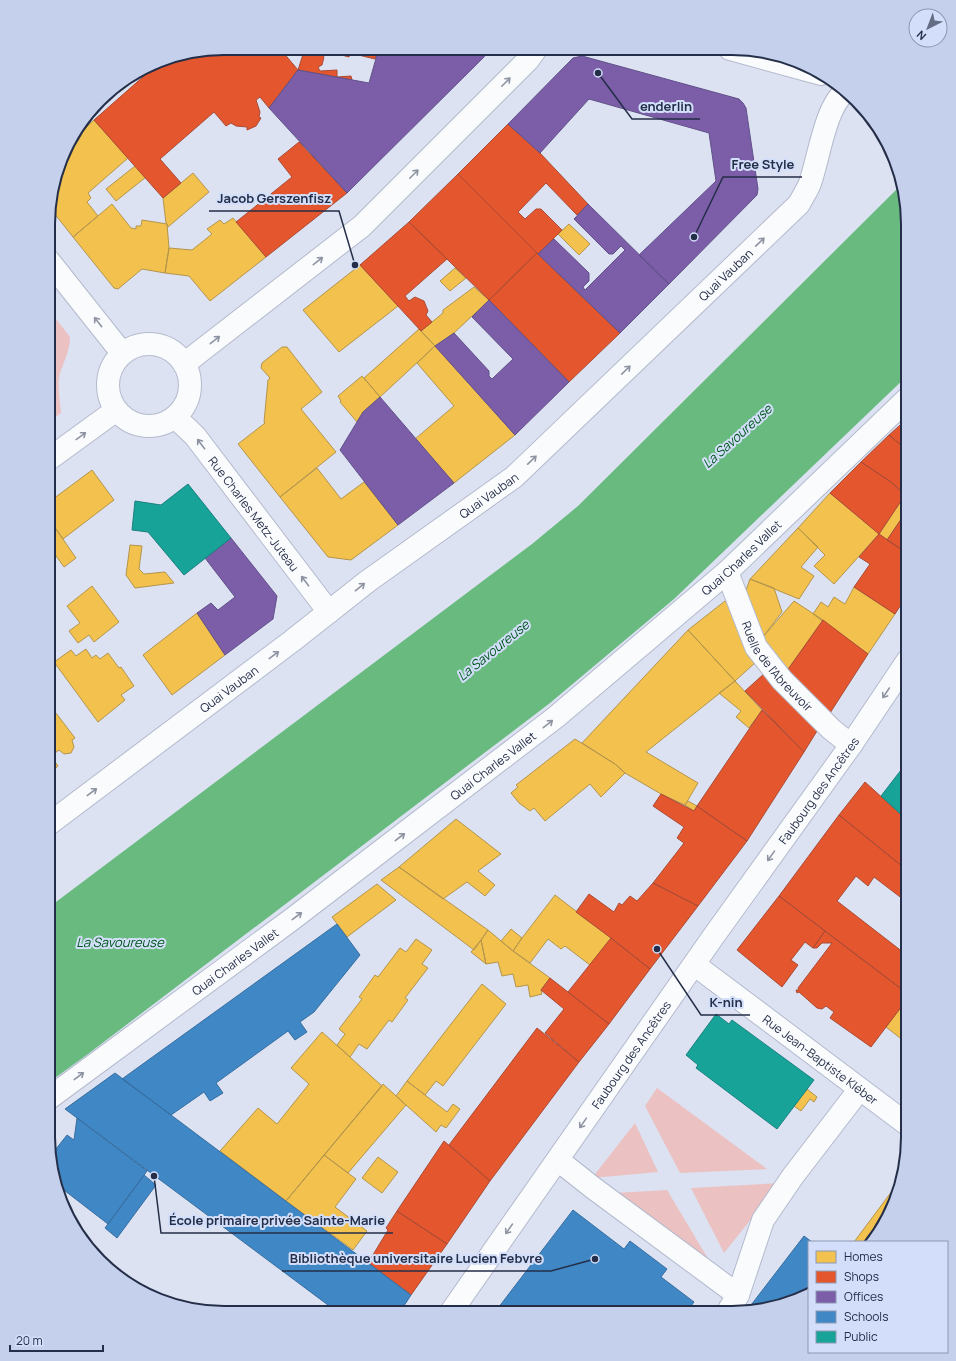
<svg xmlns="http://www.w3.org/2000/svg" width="956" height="1361" viewBox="0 0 956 1361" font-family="Manrope,sans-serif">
  <rect width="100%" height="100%" fill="#dce2f1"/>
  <!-- green -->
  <path fill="#ebc1c2" d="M 49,310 L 70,337 C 70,350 64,361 60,373 C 57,385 60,401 61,413 L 49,422 Z
    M 657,1088 L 767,1169 L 680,1173 L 645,1106 Z
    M 635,1123 L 658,1172 L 592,1178 Z
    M 780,1183 L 724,1253 L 691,1188 Z
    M 667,1190 L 713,1267 L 616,1193 Z"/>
  <!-- water -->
  <path fill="#68ba7f" d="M 899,187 L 908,224 L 908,375 L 674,599 L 550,703 L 88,1054 L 48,1083 L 48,908 L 532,544 L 578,506 Z"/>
  <!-- homes -->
  <path fill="#f2c14e" stroke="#b4954c" d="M 94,120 L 128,158 L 88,193 L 91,198 L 87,202 L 98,216 L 73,237 L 50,208 L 50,201 L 70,141 Z
    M 135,166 L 146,177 L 116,201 L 106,189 Z
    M 193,173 L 209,192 L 168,227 L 167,224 L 166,223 L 163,198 Z
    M 112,204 L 131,228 L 136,229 L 136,226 L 141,226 L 142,220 L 167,224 L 169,248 L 165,273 L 142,269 L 118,289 L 114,288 L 73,237 Z
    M 233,218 L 266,257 L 210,301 L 189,276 L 165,273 L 169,248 L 192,250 L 212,234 L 207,229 L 220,220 L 224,224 Z
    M 569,224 L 590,244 L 579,255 L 558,234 Z
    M 360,265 L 398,306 L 339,352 L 303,310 Z
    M 455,268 L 466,278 L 450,291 L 440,281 Z
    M 474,287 L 489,300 L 454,333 L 435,346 L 421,331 L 443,313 L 443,310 Z
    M 419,329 L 435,346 L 380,397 L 364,378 Z
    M 435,346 L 515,435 L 454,483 L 415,439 L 454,406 L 417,363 Z
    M 282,347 L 287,347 L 322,392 L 301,409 L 336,452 L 280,497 L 238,444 L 265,423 L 264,422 L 268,380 L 270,378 L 261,368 L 262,363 Z
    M 362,376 L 380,397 L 363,412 L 357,422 L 340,402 L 341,401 L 338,396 Z
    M 317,468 L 341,499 L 364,482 L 398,525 L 351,560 L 328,557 L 280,497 Z
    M 92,470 L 114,500 L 63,539 L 49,519 L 49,502 Z
    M 830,493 L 879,534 L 834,584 L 814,566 L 825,555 L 798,528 Z
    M 905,495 L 908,497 L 908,509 L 887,540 L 879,534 Z
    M 49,519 L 76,558 L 64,567 L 49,546 Z
    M 798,528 L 818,547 L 801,567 L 814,576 L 799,599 L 750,579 Z
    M 130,545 L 142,546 L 139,569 L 144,574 L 165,572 L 174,583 L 135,588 L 126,575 Z
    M 750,579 L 774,588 L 782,612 L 762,638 L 745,593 Z
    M 92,586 L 119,622 L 94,642 L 89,635 L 78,643 L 69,631 L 80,623 L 67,606 Z
    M 854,587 L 895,614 L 868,654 L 813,614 L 821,602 L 828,607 L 834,597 L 845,604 Z
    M 725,601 L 733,610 L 757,661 L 735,681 L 688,630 Z
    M 794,601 L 823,620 L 784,675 L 762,638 Z
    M 197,613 L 225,655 L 172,695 L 143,655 Z
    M 688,630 L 735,681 L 646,752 L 698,783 L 685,805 L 661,794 L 625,773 L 615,764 L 582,743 Z
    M 86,649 L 92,658 L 96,655 L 100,659 L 108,653 L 119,668 L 121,667 L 134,686 L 121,695 L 125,700 L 98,722 L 54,662 L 71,650 L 76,656 Z
    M 735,681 L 762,710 L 749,728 L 736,717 L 741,711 L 719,693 Z
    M 49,704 L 75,738 L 72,740 L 74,747 L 71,753 L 64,754 L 59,750 L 51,756 L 58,766 L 49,774 Z
    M 575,739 L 615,764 L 625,773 L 601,797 L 590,784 L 545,821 L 534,808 L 530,811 L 519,803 L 511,793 L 518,787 L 516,785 Z
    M 688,801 L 697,806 L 694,811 L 685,805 Z
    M 456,819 L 501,854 L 478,871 L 495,885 L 485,896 L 467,882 L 443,899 L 399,867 Z
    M 399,867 L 488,930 L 474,950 L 381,880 Z
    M 377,884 L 396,900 L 347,937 L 332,917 Z
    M 555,895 L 611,938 L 590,965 L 565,946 L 561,949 L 548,939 L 530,963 L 513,951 L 522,938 Z
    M 511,929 L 522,938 L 513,951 L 501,941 Z
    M 488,930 L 513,951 L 550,978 L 541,990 L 542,994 L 530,997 L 528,985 L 516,987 L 513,974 L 502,976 L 498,962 L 486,964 L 481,940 Z
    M 416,939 L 432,950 L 422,964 L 428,968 L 405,998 L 408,1000 L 392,1022 L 389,1020 L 367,1049 L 359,1044 L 350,1057 L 337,1045 L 345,1034 L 339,1029 L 362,999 L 359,997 L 375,975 L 378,977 L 400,948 L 406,952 Z
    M 481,940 L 486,964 L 471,952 Z
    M 482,984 L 506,1004 L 443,1086 L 436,1081 L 425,1095 L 407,1081 Z
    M 908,998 L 908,1037 L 904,1041 L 886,1027 Z
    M 322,1032 L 382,1086 L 286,1201 L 220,1151 L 258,1108 L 277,1124 L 309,1084 L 291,1068 Z
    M 407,1081 L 447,1112 L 453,1104 L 460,1109 L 446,1128 L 441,1125 L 436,1132 L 396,1096 Z
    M 383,1084 L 406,1105 L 348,1173 L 324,1155 Z
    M 807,1089 L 817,1097 L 814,1102 L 810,1099 L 801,1111 L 794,1106 Z
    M 324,1155 L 356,1179 L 335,1207 L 367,1231 L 353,1250 L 286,1201 Z
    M 378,1157 L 398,1172 L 382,1193 L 362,1178 Z
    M 901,1179 L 899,1194 L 878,1235 L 872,1242 L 854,1242 Z"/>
  <!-- shops -->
  <path fill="#e4572e" stroke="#aa4b36" d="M 224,48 L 285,48 L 282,51 L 298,70 L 269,108 L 260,97 L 256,100 L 260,112 L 259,117 L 261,118 L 256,126 L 247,130 L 247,127 L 236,126 L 231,123 L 226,126 L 214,112 L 160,159 L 181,183 L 163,198 L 94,120 L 161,61 L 167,57 Z
    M 305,48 L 312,48 L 312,50 L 321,53 L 324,57 L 322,65 L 318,67 L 320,71 L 337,70 L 337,77 L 351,76 L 352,80 L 298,70 Z
    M 335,48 L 379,48 L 375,59 L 350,53 L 349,57 L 334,53 Z
    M 508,124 L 540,153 L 588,204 L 577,215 L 546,183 L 518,212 L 525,219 L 536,209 L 541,209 L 562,230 L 538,254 L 458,174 Z
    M 299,142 L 347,193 L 266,257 L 236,222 L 292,177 L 278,159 Z
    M 458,174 L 537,253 L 489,300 L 409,222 Z
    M 409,222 L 447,259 L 405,296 L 409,301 L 415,297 L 424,301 L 428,311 L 426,315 L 432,322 L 421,331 L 360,265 Z
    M 537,253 L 620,333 L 569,382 L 489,300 Z
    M 908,418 L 908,451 L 889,435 Z
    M 889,435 L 908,451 L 908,497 L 891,482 L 861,462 Z
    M 861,462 L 891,482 L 905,495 L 879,534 L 830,493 Z
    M 908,509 L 908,554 L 887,540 Z
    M 879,534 L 908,554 L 908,594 L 895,614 L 854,587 L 870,564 L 859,557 Z
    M 823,620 L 868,654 L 830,713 L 784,675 Z
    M 766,672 L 817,731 L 804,752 L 745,691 Z
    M 762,710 L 804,752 L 747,841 L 697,806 Z
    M 865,782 L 908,821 L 908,871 L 839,815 Z
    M 661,794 L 694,811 L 697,806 L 747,841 L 698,906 L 653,883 L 684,843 L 677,838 L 684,827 L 653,806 Z
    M 839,815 L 908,871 L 908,903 L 874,877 L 868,886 L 856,876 L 837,901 L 908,956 L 908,994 L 779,896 Z
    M 653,883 L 698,906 L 650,969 L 611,938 L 576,912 L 589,894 L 614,912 L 619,903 L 622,905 L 630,896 L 637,901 Z
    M 779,896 L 825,931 L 813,948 L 805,942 L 791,960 L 798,965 L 782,987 L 737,950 Z
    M 825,931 L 908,994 L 908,998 L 871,1047 L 830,1018 L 834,1012 L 826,1006 L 822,1009 L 817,1008 L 799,992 L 797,993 L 796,990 L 799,990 L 798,988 L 832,943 L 822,943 L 817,948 L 813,948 Z
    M 611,938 L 650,969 L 609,1024 L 568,992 Z
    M 550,978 L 609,1024 L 579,1062 L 545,1033 L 564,1009 L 541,990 Z
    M 537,1028 L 579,1062 L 490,1181 L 449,1145 Z
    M 444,1141 L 490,1181 L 447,1244 L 397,1211 Z
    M 397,1211 L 447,1244 L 411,1295 L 368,1263 L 388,1230 L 386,1228 Z"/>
  <!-- offices -->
  <path fill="#7b5ea7" stroke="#61508a" d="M 379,48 L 488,49 L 484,57 L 347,193 L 269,108 L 298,70 L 369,83 Z
    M 582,56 L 739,99 L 743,103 L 746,108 L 758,189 L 757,195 L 669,284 L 639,255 L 716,181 L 709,133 L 589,99 L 540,153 L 508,124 L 573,58 Z
    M 588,204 L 669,284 L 620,333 L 538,254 L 554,239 L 589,273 L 589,281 L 583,287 L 585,290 L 625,250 L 621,246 L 613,254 L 609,254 L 574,219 Z
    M 489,300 L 569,382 L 515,435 L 435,346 L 454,333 L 489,371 L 489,376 L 492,379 L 513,359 L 472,317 Z
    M 380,397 L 454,483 L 398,525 L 340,450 L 363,412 Z
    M 231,538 L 277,596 L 273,619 L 225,655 L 197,613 L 211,603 L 218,610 L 235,597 L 205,558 Z"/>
  <!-- schools -->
  <path fill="#3f88c5" stroke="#376da0" d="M 337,924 L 360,955 L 314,1012 L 300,1022 L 307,1032 L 295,1040 L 288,1031 L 216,1083 L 223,1093 L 210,1101 L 204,1092 L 171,1115 L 122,1079 Z
    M 115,1073 L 411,1295 L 400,1312 L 330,1312 L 326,1309 L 328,1305 L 65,1109 Z
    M 77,1118 L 147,1171 L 108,1224 L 60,1187 L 52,1154 L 67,1135 L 74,1140 Z
    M 144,1175 L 156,1185 L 117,1238 L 105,1228 Z
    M 573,1210 L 624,1249 L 630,1241 L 667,1269 L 661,1277 L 694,1302 L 686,1313 L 495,1312 Z
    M 804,1236 L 812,1242 L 809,1242 L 809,1295 L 748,1309 Z
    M 100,1256 L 165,1302 L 157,1300 L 117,1277 Z"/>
  <!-- public -->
  <path fill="#17a398" stroke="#1b8080" d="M 188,484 L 231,538 L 184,575 L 148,532 L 132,530 L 135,501 L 161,505 Z
    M 908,761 L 908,821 L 881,796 Z
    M 716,1014 L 729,1024 L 732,1020 L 814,1080 L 777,1129 L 696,1068 L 698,1065 L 686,1055 Z"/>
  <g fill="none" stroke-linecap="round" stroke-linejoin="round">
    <defs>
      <g id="minor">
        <path d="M 730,49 L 821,74"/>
        <path d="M 49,261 L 122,353"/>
        <circle cx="149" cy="385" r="41"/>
        <path d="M 184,364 L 362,226 L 528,60 L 536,49"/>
        <path id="s1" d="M 175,417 L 195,436 L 329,612"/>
        <path d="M 49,459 L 115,411"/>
        <path id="s2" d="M 727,572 L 756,647 L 782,680 L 831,729 L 851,745"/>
        <path id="s3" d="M 49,824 L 292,641 L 368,581 L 514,477 L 799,204 C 803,196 809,188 811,180 C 819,156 826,106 845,92"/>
        <path id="s4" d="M 695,965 L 908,1125"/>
        <path id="s5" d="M 48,1099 L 291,920 L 556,717 L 727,572 L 908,398"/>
        <path d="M 558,1160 L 592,1187 L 738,1295"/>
        <path d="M 727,1313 L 738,1295 L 763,1220 L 793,1176 L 859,1090"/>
      </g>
      <g id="major">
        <path id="s6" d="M 451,1312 L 713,937 L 851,745 L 908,660"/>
      </g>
    </defs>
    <!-- minor casing -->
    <use href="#minor" stroke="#b3bacd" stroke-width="24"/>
    <!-- major casing -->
    <use href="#major" stroke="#b3bacd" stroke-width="24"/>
    <!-- minor -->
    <use href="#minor" stroke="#fafbfd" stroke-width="22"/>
    <!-- major -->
    <use href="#major" stroke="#fafbfd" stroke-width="22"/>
  </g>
  <!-- one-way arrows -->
  <defs><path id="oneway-shaft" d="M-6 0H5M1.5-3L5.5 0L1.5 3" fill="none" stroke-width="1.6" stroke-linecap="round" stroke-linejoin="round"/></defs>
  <g stroke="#8f94a2">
    <use href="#oneway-shaft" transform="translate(506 82) rotate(-45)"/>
    <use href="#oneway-shaft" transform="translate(414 174) rotate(-45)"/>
    <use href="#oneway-shaft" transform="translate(760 242) rotate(-44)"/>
    <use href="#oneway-shaft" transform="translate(318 261) rotate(-38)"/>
    <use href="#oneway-shaft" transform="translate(98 322) rotate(-128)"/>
    <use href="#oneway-shaft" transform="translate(215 340) rotate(-38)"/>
    <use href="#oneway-shaft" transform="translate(626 370) rotate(-44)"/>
    <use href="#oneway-shaft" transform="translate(81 436) rotate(-36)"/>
    <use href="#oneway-shaft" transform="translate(201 444) rotate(-127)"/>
    <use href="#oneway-shaft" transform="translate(532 460) rotate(-44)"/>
    <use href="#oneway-shaft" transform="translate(305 581) rotate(-127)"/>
    <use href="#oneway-shaft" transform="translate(360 587) rotate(-39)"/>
    <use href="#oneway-shaft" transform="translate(274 655) rotate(-37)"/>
    <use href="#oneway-shaft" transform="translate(886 693) rotate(124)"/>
    <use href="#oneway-shaft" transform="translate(548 724) rotate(-38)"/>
    <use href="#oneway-shaft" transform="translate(92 792) rotate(-37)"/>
    <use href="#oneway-shaft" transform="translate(400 837) rotate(-37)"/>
    <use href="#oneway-shaft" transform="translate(771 856) rotate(126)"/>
    <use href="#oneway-shaft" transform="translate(297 916) rotate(-37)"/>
    <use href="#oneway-shaft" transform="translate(79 1076) rotate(-37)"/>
    <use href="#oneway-shaft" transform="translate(583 1123) rotate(125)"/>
    <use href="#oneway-shaft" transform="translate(509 1229) rotate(125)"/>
  </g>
  <g text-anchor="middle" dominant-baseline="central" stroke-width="4" stroke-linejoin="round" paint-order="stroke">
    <!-- street labels -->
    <g font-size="12" fill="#242e48" stroke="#d3dffa">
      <text stroke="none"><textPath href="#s3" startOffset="873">Quai Vauban</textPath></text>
      <text stroke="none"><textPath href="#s3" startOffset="549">Quai Vauban</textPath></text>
      <text stroke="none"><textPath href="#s1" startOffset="125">Rue Charles Metz-Juteau</textPath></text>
      <text stroke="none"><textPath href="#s5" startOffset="880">Quai Charles Vallet</textPath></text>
      <text stroke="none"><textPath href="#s2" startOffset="108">Ruelle de l'Abreuvoir</textPath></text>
      <text stroke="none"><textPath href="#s3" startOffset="225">Quai Vauban</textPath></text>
      <text stroke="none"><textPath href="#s5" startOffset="556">Quai Charles Vallet</textPath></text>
      <text stroke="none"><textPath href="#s6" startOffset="638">Faubourg des Ancêtres</textPath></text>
      <text stroke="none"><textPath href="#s5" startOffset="232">Quai Charles Vallet</textPath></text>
      <text stroke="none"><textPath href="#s6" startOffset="314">Faubourg des Ancêtres</textPath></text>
      <text stroke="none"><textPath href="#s4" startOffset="157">Rue Jean-Baptiste Kléber</textPath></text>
    </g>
    <!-- water labels -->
    <g font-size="13" font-style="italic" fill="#00561b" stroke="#d3dffa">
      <text transform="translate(737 436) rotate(-42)">La Savoureuse</text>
      <text transform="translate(493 650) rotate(-39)">La Savoureuse</text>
      <text x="120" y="942">La Savoureuse</text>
    </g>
  </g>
  <!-- crop -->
  <path d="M0 0H956V1361H0ZM224 55H732A169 169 0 0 1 901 224V1137A169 169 0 0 1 732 1306H224A169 169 0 0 1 55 1137V224A169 169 0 0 1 224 55Z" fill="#c5d1ec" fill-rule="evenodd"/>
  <path fill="none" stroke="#242e48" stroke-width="2" d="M224 55H732A169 169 0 0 1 901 224V1137A169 169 0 0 1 732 1306H224A169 169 0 0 1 55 1137V224A169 169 0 0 1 224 55Z"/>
  <!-- callouts -->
  <path fill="none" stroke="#242e48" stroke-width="1.5" d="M598 73L632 119H700M694 237L723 177H802M355 265L339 211H209M657 949L701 1015H750M154 1176L161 1233H393M595 1259L551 1271H282"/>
  <g fill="#242e48" stroke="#d3dffa" stroke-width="1.5">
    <circle cx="598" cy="73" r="4"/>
    <circle cx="694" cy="237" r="4"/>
    <circle cx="355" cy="265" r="4"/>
    <circle cx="657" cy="949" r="4"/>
    <circle cx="154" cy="1176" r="4"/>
    <circle cx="595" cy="1259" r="4"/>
  </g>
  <g font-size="13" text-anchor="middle" font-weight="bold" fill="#242e48" stroke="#d3dffa" stroke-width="4" stroke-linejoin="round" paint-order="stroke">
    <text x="666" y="111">enderlin</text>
    <text x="763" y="169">Free Style</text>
    <text x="274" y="203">Jacob Gerszenfisz</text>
    <text x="726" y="1007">K-nin</text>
    <text x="277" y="1225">École primaire privée Sainte-Marie</text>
    <text x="416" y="1263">Bibliothèque universitaire Lucien Febvre</text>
  </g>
  <!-- legend -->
  <rect x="808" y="1241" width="140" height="112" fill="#d3dffa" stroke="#8d98b3"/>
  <rect x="816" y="1251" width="20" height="12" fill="#f2c14e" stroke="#8d98b3"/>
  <text x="844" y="1261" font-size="12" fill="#242e48">Homes</text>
  <rect x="816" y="1271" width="20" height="12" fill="#e4572e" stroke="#8d98b3"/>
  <text x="844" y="1281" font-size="12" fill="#242e48">Shops</text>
  <rect x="816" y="1291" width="20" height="12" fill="#7b5ea7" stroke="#8d98b3"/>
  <text x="844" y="1301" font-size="12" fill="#242e48">Offices</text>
  <rect x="816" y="1311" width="20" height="12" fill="#3f88c5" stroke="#8d98b3"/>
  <text x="844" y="1321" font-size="12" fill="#242e48">Schools</text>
  <rect x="816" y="1331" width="20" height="12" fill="#17a398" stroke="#8d98b3"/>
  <text x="844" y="1341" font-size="12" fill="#242e48">Public</text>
  <!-- north arrow -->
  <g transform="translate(928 28) rotate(222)"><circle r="19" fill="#d3dffa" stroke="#8d98b3"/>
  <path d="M0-3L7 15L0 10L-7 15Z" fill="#646d83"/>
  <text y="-6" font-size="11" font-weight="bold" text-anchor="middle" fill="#242e48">N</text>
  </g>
  <!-- scale -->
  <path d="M10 1345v6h93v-6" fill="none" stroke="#242e48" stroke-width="2"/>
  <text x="16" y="1345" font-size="12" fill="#242e48" stroke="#d3dffa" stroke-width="3" paint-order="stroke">20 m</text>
</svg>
